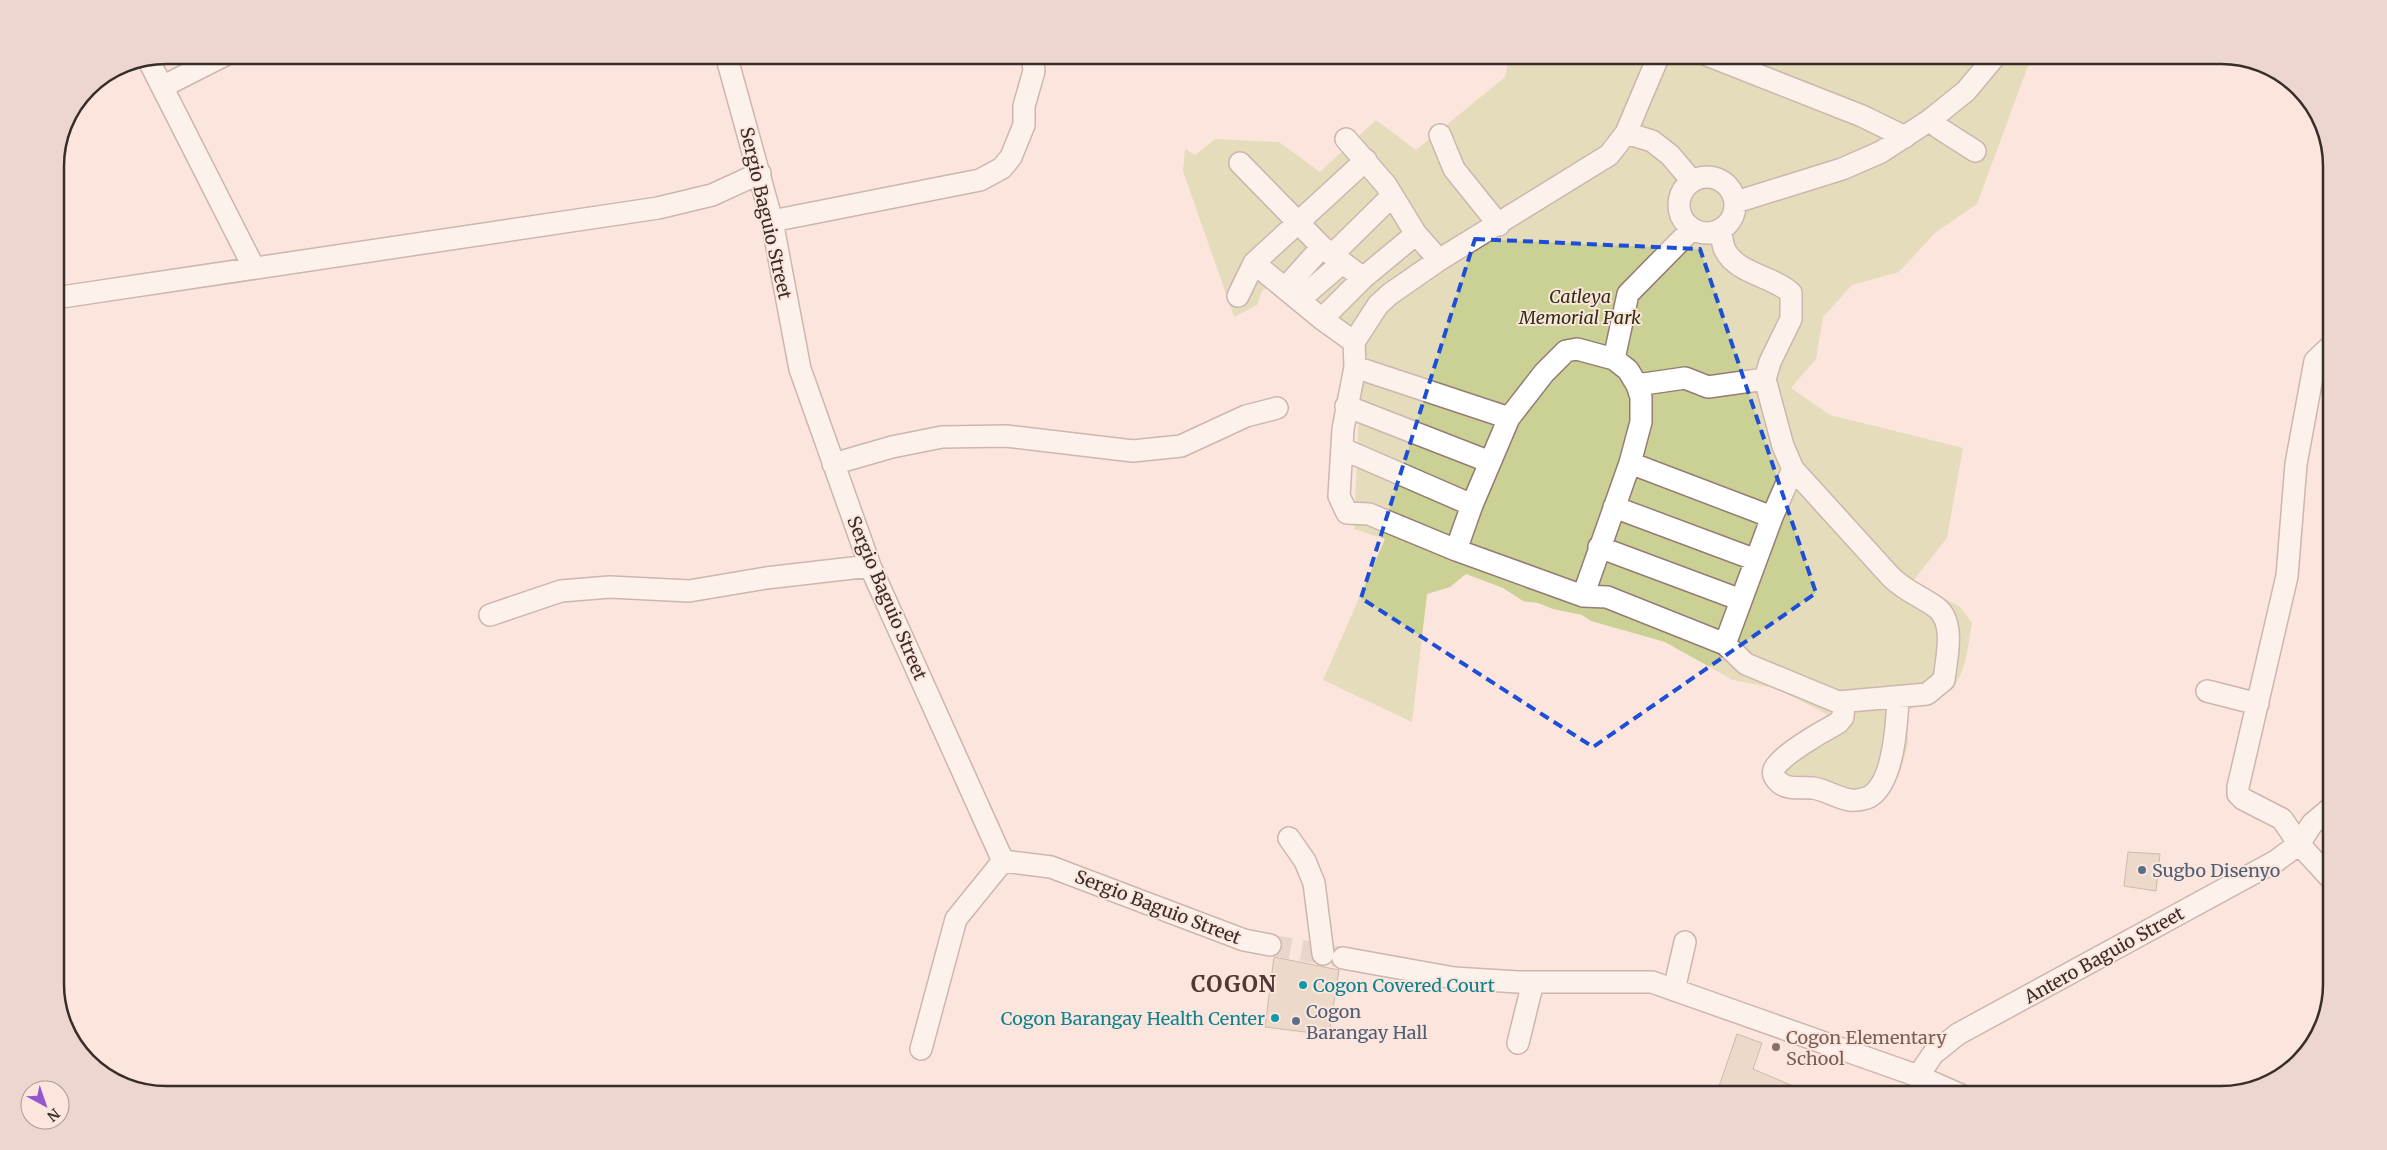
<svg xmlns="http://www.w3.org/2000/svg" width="2387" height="1150" viewBox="0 0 2387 1150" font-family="Merriweather,serif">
  <rect width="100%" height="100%" fill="#fce5dd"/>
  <!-- green -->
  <path fill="#cbd094" d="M 1510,55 L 2032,55 L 1977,204 L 1936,232 L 1899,272 L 1852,285 L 1823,317 L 1816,359 L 1791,388 L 1830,415 L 1963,448 L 1947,538 L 1913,581 L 1960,607 L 1972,623 C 1963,678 1964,692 1907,710 L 1908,744 L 1899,775 L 1889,790 L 1871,805 L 1846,811 L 1822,799 L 1771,781 L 1834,718 L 1778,689 L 1733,680 L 1665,642 L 1591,621 L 1582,615 L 1553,609 L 1538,603 L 1523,601 L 1503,588 L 1466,574 L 1450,587 L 1427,594 L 1412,722 L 1323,680 L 1385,539 L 1354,529 L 1361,359 L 1273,283 L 1262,291 L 1257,305 L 1234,317 L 1183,171 L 1185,149 L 1195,155 L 1215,139 L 1279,142 L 1320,172 L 1376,120 L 1416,150 L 1505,77 Z"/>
  <!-- building -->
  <path fill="#dacab4" stroke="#948571" d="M 2128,852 L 2160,854 L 2156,891 L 2124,886 Z
    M 1274,957 L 1339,970 L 1329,1035 L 1265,1027 Z
    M 1737,1034 L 1762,1043 L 1753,1069 L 1814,1095 L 1716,1095 Z"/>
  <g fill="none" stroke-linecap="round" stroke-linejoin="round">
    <!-- minor-tunnel -->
    <path stroke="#d5c0b9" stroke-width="21" stroke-dasharray="21 11" stroke-linecap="butt" d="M 1270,945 L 1340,957"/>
    <defs>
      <path id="minor" d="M 726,55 L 772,221 L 800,369 L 870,566 L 1003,861
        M 1659,55 L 1626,133 L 1609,155 L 1439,260 L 1390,294 L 1378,305 L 1354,342 L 1355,367 L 1343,429 L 1339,496 L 1347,513 L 1369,514 L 1456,550 L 1583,596 L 1607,597 L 1725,644 L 1746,664 L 1838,702 L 1927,694 L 1944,680 C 1946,660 1956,623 1937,608 C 1922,597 1905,591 1891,577 L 1793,469 L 1783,446 L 1765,379 L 1770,362 L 1791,319 L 1791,293 C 1773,276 1737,274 1725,250 C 1722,244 1722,236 1720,230
        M 1707,55 L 1862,116 L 1905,137
        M 148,59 L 254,268
        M 162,87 L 225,55
        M 1930,120 L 1939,128 L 1975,151
        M 1626,133 L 1652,141 L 1670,155 L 1692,181
        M 1440,135 L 1454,169 L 1499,225
        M 1346,139 L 1386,185 L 1416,234 L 1439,260
        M 1240,163 L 1322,247 L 1363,278
        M1679 205a28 28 0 1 1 56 0a28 28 0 1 1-56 0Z
        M 1736,202 L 1842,169 L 1881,152 L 1930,120 L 1966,91 L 1996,55
        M 772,221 L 980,180 L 1002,168 L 1011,157 L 1024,125 L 1024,106 L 1034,71 L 1032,55
        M 1333,254 L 1392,196
        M 1254,263 L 1322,319 L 1354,342
        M 1286,287 L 1322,247
        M 1238,296 L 1254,263 L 1366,160
        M 55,298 L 658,208 L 712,195 L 760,173
        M 1299,300 L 1342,263
        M 1322,319 L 1363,278 L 1416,234
        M 2332,345 L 2315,361 L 2296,464 L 2287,576 L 2238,787 L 2238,794 L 2243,799 L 2282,819 L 2299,844 L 2332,880
        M 1614,359 L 1628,294 L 1692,229
        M 1355,367 L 1509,418
        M 1637,385 L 1685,378 L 1708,387 L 1765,379
        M 1346,406 L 1490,462
        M 1343,449 L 1472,505
        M 1630,463 L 1772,517
        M 833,464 L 892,447 L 942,437 L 1006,436 L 1133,451 L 1181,446 L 1246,416 L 1277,408
        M 1614,507 L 1756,560
        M 1599,547 L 1741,600
        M 1456,550 L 1472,505 L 1509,418 L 1544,373 L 1566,351 L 1577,349 L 1614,359 L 1628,370 L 1637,385 L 1641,397 L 1641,422 L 1630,463 L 1583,596
        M 490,615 L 561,591 L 610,587 L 689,591 L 766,578 L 870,566
        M 1725,644 L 1772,517 L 1793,469
        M 2207,691 L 2258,704
        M 1844,702 L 1843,717 L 1838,723 C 1825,730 1777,757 1774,770 C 1772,775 1776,780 1780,783 C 1788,790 1803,787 1813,788 C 1826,790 1837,798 1850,800 C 1854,801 1865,799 1869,797 C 1894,783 1897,722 1898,697
        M 1289,838 L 1305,861 L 1314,883 L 1323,954
        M 1003,861 L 1051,867 L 1244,940 L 1270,945
        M 1343,958 L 1454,978 L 1518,982 L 1652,982 L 1918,1076 L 1961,1095
        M 1674,990 L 1685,942
        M 1518,1043 L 1533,982
        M 921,1049 L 956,919 L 1003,861
        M 1918,1076 L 1933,1054 L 1958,1034 L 2276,861 L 2299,844 L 2312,824 L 2332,807"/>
    </defs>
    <!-- minor casing -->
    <use href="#minor" stroke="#957c73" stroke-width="24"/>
    <!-- minor -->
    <use href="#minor" stroke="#fff" stroke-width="21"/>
  </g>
  <!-- marked area -->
  <path d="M0 0H2387V1150H0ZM 1475,239 L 1700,249 L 1816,593 L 1593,747 L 1361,598 Z" fill="#fce5dd" fill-opacity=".55" fill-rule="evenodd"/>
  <path fill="none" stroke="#1d4ed8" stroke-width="4" stroke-dasharray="10 6" stroke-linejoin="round" d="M 1475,239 L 1700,249 L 1816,593 L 1593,747 L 1361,598 Z"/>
  <!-- markers -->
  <g fill="#5c6f8a" stroke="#fce5dd" stroke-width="2">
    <circle cx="2142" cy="870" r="5"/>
    <circle cx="1296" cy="1021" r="5"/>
  </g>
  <g fill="#0f9aa8" stroke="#fce5dd" stroke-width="2">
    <circle cx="1303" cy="985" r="5"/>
    <circle cx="1275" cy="1018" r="5"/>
  </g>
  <circle fill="#8d6e63" stroke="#fce5dd" stroke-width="2" cx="1776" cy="1047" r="5"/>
  <g text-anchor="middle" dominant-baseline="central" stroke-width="4" stroke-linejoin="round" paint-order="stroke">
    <!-- street labels -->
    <g font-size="18" fill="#372d29" stroke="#fce5dd">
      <text transform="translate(766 213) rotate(77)">Sergio Baguio Street</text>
      <text transform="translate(887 598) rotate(67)">Sergio Baguio Street</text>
      <text transform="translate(1158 907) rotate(21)">Sergio Baguio Street</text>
      <text transform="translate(2104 955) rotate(-29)">Antero Baguio Street</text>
    </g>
    <!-- park labels -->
    <g font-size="18" font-style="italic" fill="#2f3211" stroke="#fce5dd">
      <text x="1580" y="296">Catleya<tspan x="1580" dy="21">Memorial Park</tspan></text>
    </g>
    <!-- service labels -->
    <g font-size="18" fill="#4e5e75" stroke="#fce5dd" text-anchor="start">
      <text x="2152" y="870">Sugbo Disenyo</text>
      <text x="1306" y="1011">Cogon<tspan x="1306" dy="21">Barangay Hall</tspan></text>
    </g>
    <!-- culture labels -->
    <g font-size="18" fill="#0d838f" stroke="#fce5dd" text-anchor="start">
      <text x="1313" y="985">Cogon Covered Court</text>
      <text x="1265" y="1018" text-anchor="end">Cogon Barangay Health Center</text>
    </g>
    <!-- education labels -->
    <g font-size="18" fill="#785e54" stroke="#fce5dd" text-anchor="start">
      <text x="1786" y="1037">Cogon Elementary<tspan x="1786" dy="21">School</tspan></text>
    </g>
    <!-- district labels -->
    <g font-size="22" font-weight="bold" letter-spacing="1" fill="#513a33" stroke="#fce5dd">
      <text x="1234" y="984">COGON</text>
    </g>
  </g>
  <!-- crop -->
  <path d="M0 0H2387V1150H0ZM166 64H2221A102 102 0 0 1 2323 166V984A102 102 0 0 1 2221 1086H166A102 102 0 0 1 64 984V166A102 102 0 0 1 166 64Z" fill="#ecd6cf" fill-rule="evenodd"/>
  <path fill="none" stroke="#372d29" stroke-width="2.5" d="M166 64H2221A102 102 0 0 1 2323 166V984A102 102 0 0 1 2221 1086H166A102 102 0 0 1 64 984V166A102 102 0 0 1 166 64Z"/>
  <!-- north arrow -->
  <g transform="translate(45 1105) rotate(140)"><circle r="24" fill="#fce5dd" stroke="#ad9b95"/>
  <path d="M0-4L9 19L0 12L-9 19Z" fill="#9457ce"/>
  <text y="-8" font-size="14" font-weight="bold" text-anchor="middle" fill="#372d29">N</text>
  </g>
</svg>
